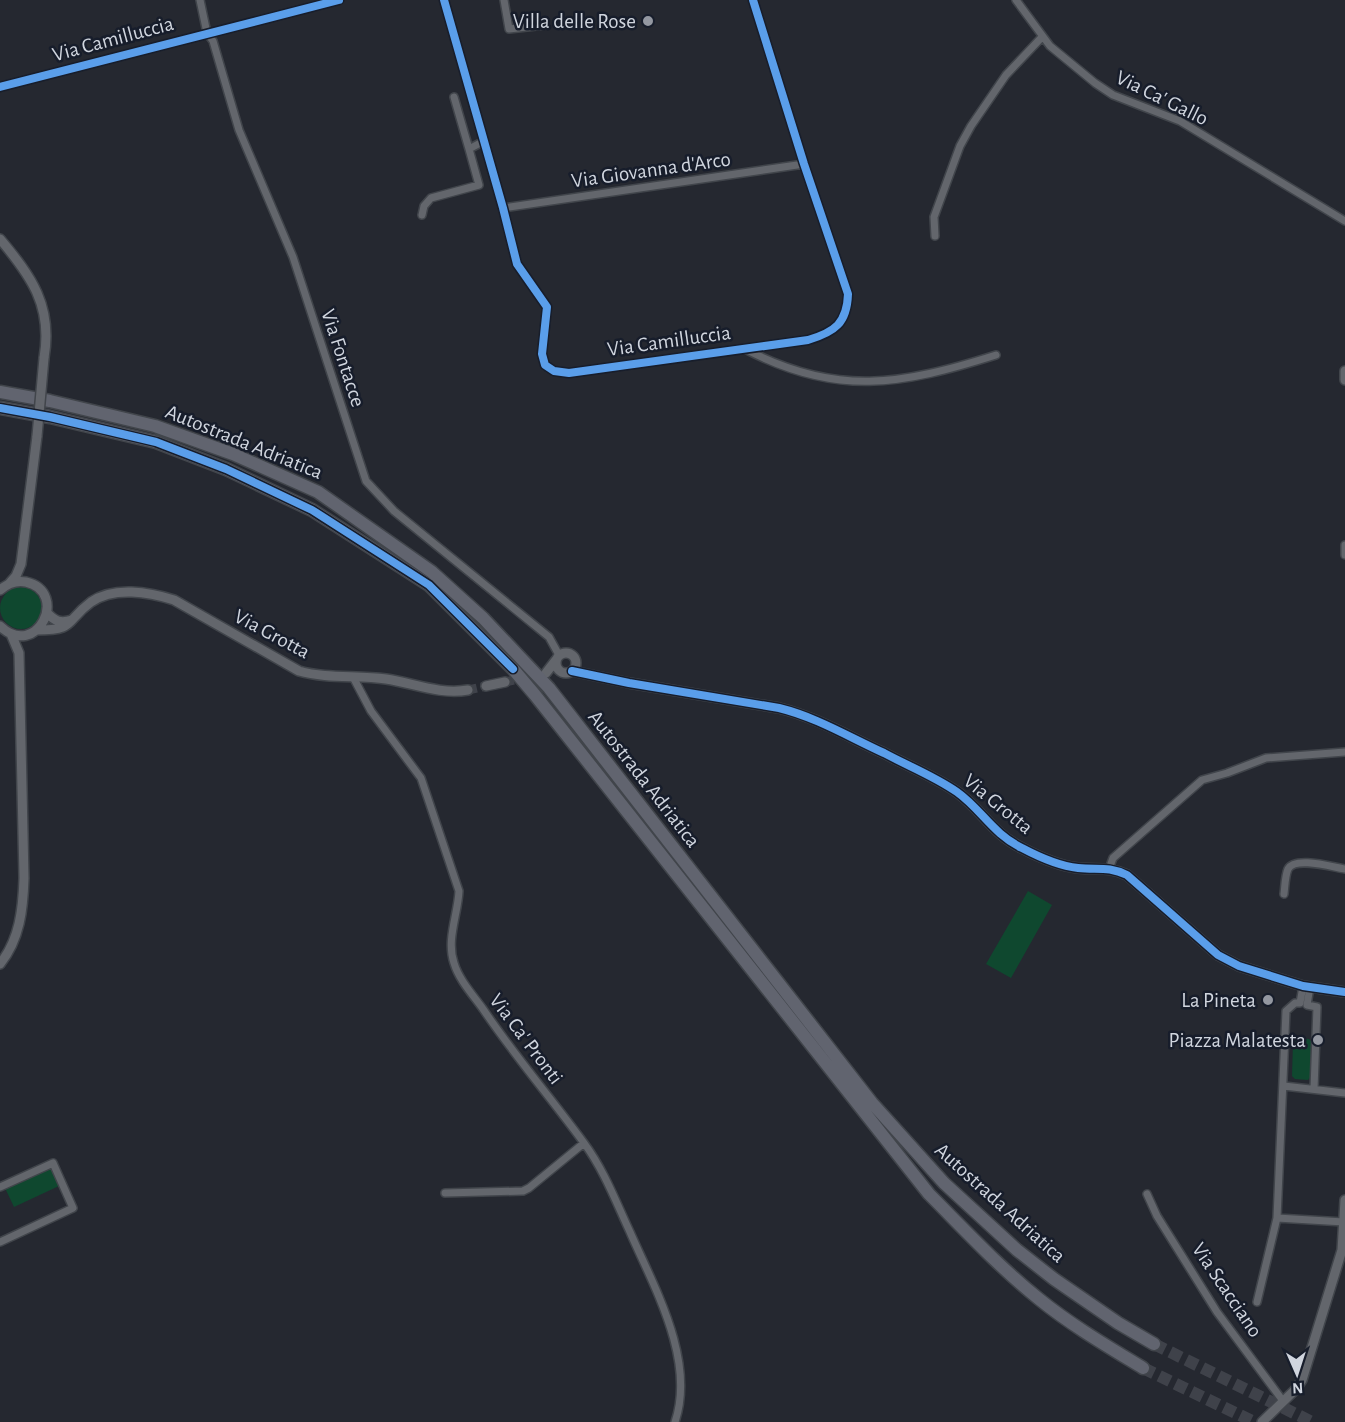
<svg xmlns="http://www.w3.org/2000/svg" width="1345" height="1422" viewBox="0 0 1345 1422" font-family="'Alegreya Sans',sans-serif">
  <rect width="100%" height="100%" fill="#252830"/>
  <!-- green -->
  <path fill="#0f482f" d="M0 608a21 21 0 1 1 42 0a21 21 0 1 1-42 0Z
    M 1028,891 L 1052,905 L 1011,978 L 986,964 Z
    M 1297,1038 L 1309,1039 L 1312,1042 L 1312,1075 L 1308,1080 L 1295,1079 L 1292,1076 L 1293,1042 Z
    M 50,1167 L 59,1186 L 14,1207 L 5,1188 Z"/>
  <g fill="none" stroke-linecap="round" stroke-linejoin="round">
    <!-- secondary-tunnel -->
    <path stroke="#3f424a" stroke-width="9" stroke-dasharray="9 4.5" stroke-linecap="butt" d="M 505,682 L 541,674
      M 468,690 L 486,686"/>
    <!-- highway-tunnel -->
    <path stroke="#3f424a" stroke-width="12" stroke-dasharray="12 6" stroke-linecap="butt" d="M 1154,1344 L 1312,1422
      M 1143,1368 L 1254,1422"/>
    <defs>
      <path id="street" d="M 200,0 L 207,33 L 213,41 L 239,130 L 293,257 L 366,481 L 394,511 L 549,637 L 559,655
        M 444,0 L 503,208 L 517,264 L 547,307 L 542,354 L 545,365 L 554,371 L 569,373 L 808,340 C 835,332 847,323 848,294 L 804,164 L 753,0
        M 504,0 L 509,29 L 545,25
        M 1016,0 L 1050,46 L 1095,83 L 1113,95 L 1180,121 L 1345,221
        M 0,87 L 339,0
        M 454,97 L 469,149
        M 503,208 L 804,164
        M 422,215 L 424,206 L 431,198 L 479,185 L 469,149 L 484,141
        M 935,236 L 934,217 L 960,146 L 971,126 L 1006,75 L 1042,37
        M 745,349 C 837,397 901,385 996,355
        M 1345,555 L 1345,545
        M 353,677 L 371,711 L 421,778 L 459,891 C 458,914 446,940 454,963 C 459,980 473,995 483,1009 C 514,1055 551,1098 584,1143 C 604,1170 616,1202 630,1232 C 654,1287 696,1360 675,1422
        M 1109,869 L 1113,858 L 1202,780 L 1227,773 L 1266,758 L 1345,752
        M 1284,894 C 1285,886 1285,876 1288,869 C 1295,856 1332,867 1345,869
        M 1310,987 L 1307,1005 L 1317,1007 L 1314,1089
        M 1284,1086 L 1345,1093
        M 0,1187 L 53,1163 L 73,1208 L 0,1242
        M 445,1193 L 523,1191 L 529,1188 L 584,1143
        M 1147,1194 L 1157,1216 L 1217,1312 L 1283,1401
        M 1277,1218 L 1344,1222
        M 1257,1302 L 1277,1218 L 1286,1011 L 1295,1003 L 1300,1003 L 1303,986"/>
      <path id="secondary" d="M 0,239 C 31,276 53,306 44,358
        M 1345,371 L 1345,380
        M 9,584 L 16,576 L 21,564 L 37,436
        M 0,590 C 7,584 16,580 26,582 C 70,592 37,661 0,626
        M 47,613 C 55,621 60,624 72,620
        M 36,630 C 77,630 64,622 91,602 C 114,586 149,592 174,600 L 299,671 C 327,679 357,675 386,679 C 413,683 440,695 468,690
        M556 663a10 10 0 1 1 20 0a10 10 0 1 1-20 0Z
        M 572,671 L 629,683 L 779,708 C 816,717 849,737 884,753 C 908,766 934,776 957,792 C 981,809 993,834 1022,848 C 1039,857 1059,866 1078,868 C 1098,870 1108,866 1127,875 L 1218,955 L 1239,966 L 1303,986 L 1345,992
        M 546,673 L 556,660
        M 486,686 L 505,682
        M 0,964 C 20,939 23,909 24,878 L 19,653 L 11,634
        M 1262,1422 L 1296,1389 L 1302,1380 L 1342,1250 L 1345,1200"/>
      <path id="highway" d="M 0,392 L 50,401 L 155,426 L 233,454 L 318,492 L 432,572 L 483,618 L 549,688 L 872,1103 L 944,1183 L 1017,1250 L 1054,1279 L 1118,1323 L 1154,1344
        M 0,408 L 50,417 L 156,442 L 226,469 L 312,510 L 429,585 L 513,669 L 535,695 L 929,1194 C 964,1229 999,1267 1039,1299 C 1071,1325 1107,1346 1143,1368"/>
    </defs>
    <!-- street casing -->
    <use href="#street" stroke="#41454b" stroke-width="10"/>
    <!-- secondary casing -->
    <use href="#secondary" stroke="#41454b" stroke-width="12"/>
    <!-- highway casing -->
    <use href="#highway" stroke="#41454b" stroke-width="15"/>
    <!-- street -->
    <use href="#street" stroke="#63666c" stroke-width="7"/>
    <!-- secondary -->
    <use href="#secondary" stroke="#63666c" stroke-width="9"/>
    <!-- highway -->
    <use href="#highway" stroke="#61646f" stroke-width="12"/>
    <defs>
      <path id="secondary-bridge" d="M 37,436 L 44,358"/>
    </defs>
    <!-- secondary-bridge casing -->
    <use href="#secondary-bridge" stroke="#41454b" stroke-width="12" stroke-linecap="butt"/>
    <!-- secondary-bridge -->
    <use href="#secondary-bridge" stroke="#63666c" stroke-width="9"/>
    <defs>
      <path id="cycleway" d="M 444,0 L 503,208 L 517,264 L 547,307 L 542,354 L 545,365 L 554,371 L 569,373 L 808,340 C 835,332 847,323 848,294 L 804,164 L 753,0
        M 0,87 L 339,0
        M 0,408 L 50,417 L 156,442 L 226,469 L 312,510 L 429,585 L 513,669
        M 572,671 L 629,683 L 779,708 C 816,717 849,737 884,753 C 908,766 934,776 957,792 C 981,809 993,834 1022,848 C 1039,857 1059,866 1078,868 C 1098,870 1108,866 1127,875 L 1218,955 L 1239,966 L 1303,986 L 1345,992"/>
    </defs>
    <!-- cycleway casing -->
    <use href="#cycleway" stroke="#171d2b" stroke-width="11"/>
    <!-- cycleway -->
    <use href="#cycleway" stroke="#5a9eea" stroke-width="8"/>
  </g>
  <!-- markers -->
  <g fill="#9498a1" stroke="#171d2b" stroke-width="2">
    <circle cx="648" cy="21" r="6"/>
    <circle cx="1268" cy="1000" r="6"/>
    <circle cx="1318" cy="1040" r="6"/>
  </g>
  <g text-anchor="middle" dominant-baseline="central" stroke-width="5" stroke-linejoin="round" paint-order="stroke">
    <!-- poi labels -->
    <g font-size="21" fill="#d0d5de" stroke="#171d2b" text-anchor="end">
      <text x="636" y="21">Villa delle Rose</text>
      <text x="1256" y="1000">La Pineta</text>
      <text x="1306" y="1040">Piazza Malatesta</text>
    </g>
    <!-- street labels -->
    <g font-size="21" fill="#d0d5de" stroke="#171d2b">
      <text transform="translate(113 39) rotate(-15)">Via Camilluccia</text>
      <text transform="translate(1162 98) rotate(26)">Via Ca' Gallo</text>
      <text transform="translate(651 170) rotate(-8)">Via Giovanna d'Arco</text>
      <text transform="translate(669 341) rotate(-8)">Via Camilluccia</text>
      <text transform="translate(343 358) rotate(72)">Via Fontacce</text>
      <text transform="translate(244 442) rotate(22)">Autostrada Adriatica</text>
      <text transform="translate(272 634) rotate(28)">Via Grotta</text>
      <text transform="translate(644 779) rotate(52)">Autostrada Adriatica</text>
      <text transform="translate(998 804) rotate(39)">Via Grotta</text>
      <text transform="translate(526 1039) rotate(53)">Via Ca' Pronti</text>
      <text transform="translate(1000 1203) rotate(42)">Autostrada Adriatica</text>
      <text transform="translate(1227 1290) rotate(56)">Via Scacciano</text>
    </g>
  </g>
  <!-- north arrow -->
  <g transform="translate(1297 1374) rotate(177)" stroke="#171d2b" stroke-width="4.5" paint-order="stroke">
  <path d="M0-4.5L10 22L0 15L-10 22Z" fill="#d0d5de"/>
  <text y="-9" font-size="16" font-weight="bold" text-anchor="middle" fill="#d0d5de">N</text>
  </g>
</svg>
